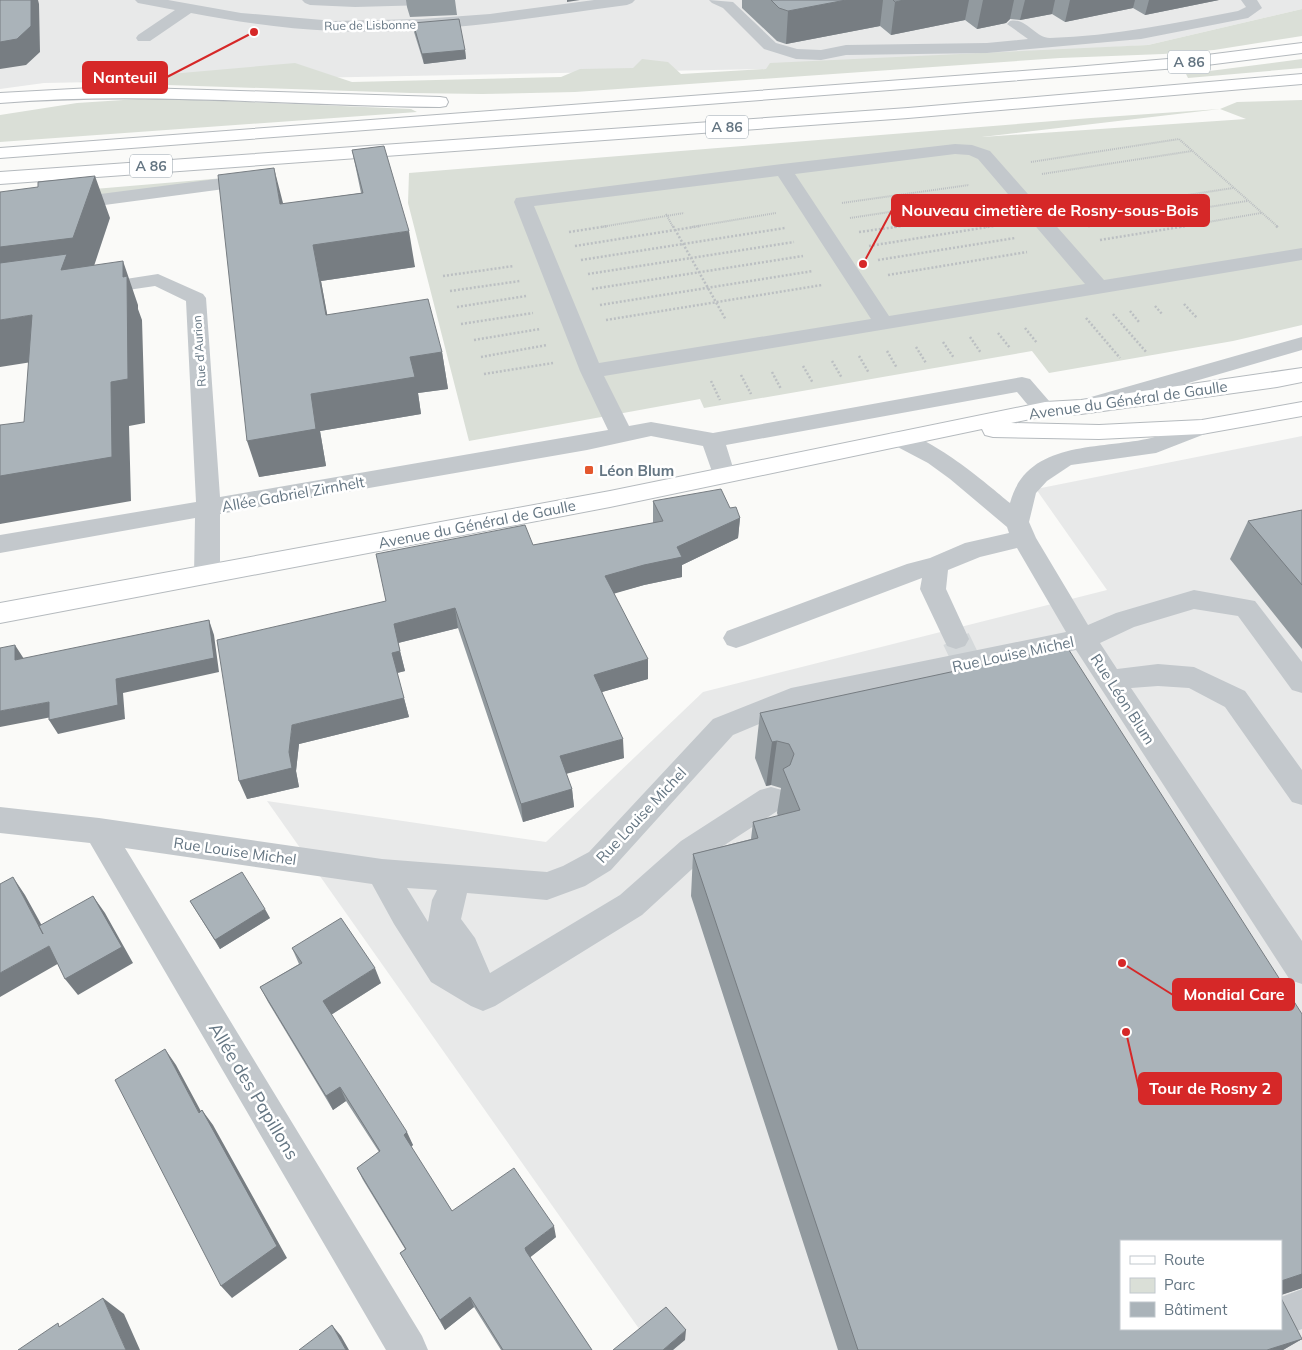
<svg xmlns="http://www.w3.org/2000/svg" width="1302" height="1350" viewBox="0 0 1302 1350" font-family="Mulish,sans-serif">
  <rect width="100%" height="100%" fill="#fafaf8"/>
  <!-- built -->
  <path fill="#e8e9e9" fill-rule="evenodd" d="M 0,0 L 1302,0 L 1302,9 L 1148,45 L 766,69 L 44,83 L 0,89 Z
    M 1302,436 L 1302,1350 L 654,1350 L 267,801 L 546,842 L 703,692 L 1107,590 L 1036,489 ZM 1121,1241 L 1281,1241 L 1281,1329 L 1121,1329 Z"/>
  <!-- green -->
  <path fill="#dadfd7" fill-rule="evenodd" d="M 1302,9 L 1302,36 L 1214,50 L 1163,54 L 1060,58 L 575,92 L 482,94 L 411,93 L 78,82 L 295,63 L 352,82 L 561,77 L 580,69 L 633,68 L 642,59 L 668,62 L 681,74 L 766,69 L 770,63 L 1148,45 Z
    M 1302,59 L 1302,68 L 1188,78 L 1186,74 Z
    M 154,98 L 411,109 L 417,112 L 0,142 L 0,115 L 77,103 Z
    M 1302,100 L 1302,325 L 1233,341 L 1049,373 L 1032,351 L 704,408 L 700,399 L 469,441 L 408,203 L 409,173 L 1091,118 L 1220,109 L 1237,102 ZM 1220,109 L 1246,119 L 982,137 Z
    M 224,178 L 103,199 L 0,197 Z"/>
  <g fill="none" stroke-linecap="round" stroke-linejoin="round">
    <!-- minor-tunnel -->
    <path stroke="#d5d9db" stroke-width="28" stroke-dasharray="28 14" stroke-linecap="butt" d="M 956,639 L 979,687"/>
    <defs>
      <path id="major" d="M 1302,368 L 1302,382 L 1277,387 L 1081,414 L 1045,416 L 1011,423 L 1099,425 L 1202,420 L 1302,402 L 1302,416 L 1202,434 L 1099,439 L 993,437 L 985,435 L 982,429 L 610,507 L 0,623 L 0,603 L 610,491 L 1045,402 L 1081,400 Z"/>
      <path id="highway" d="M 1302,43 L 1302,53 L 1191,67 L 0,158 L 0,148 L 1075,67 L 1191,57 Z
        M 1302,74 L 1302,84 L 908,118 L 0,184 L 0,172 L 908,108 Z
        M 110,87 L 440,97 L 446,98 L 448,102 L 446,106 L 440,107 C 293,106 147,91 0,103 L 0,93 Z"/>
    </defs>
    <!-- major casing -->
    <use href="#major" stroke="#b5babe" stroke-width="2"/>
    <!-- highway casing -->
    <use href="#highway" stroke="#b4b9bd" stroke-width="2"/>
    <!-- path-far1 -->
    <path stroke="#bbbfc2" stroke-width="2" stroke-dasharray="1 1" stroke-linecap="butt" d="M 1031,162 L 1179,139 L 1278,227
      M 1042,174 L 1192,151
      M 842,203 L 969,185
      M 1076,212 L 1233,188
      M 666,214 L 673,227
      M 850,218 L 982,198
      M 1088,226 L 1247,201
      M 601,227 L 684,213
      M 692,227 L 776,213
      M 894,227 L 994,212
      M 986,227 L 1003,224
      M 1179,227 L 1261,213"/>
    <!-- path -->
    <path stroke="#bbbfc2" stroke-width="2.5" stroke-dasharray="2 2" stroke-linecap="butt" d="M 673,226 L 726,320
      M 1088,226 L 1091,226
      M 1276,226 L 1279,228
      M 569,232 L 608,226
      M 859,232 L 903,226
      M 1100,240 L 1186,226
      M 575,246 L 700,226
      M 869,246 L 994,226
      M 581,260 L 785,228
      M 878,260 L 1015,238
      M 588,274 L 794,242
      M 888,275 L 1027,252
      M 443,276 L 514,266
      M 592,289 L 803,256
      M 450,291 L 520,281
      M 1184,304 L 1197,318
      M 600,305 L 813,271
      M 1155,306 L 1162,314
      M 457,307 L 526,296
      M 1130,311 L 1139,322
      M 1113,314 L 1147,353
      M 1086,318 L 1120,358
      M 606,320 L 822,285
      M 461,324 L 533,313
      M 1025,328 L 1037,343
      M 998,333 L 1010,348
      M 970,337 L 981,353
      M 474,340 L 540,329
      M 943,342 L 954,358
      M 916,347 L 926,363
      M 887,351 L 897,368
      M 859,356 L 869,373
      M 481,357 L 547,345
      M 832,361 L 842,378
      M 803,366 L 813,383
      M 772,372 L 781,389
      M 484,374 L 553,363
      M 741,375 L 751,394
      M 711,381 L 720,400"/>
    <!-- minor -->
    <path fill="#c3c8cc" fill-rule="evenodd" d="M 135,0 L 168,0 L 241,13 L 334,21 L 422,19 L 490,14 L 594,0 L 635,0 L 632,3 L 627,5 C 530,18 432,35 333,31 C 285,29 238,22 191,13 L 150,41 L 138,41 L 136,38 L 138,35 L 175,10 L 138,3 Z
      M 302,0 L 436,0 L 433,3 L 428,5 L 355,7 L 310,5 L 305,3 Z
      M 709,0 L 733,2 L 776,43 L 797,49 L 821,50 L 846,45 L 987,43 L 1028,39 L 1007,24 L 1010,21 C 1026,17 1035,38 1050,38 C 1113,36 1176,23 1238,11 L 1246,7 L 1241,0 L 1257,0 L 1262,8 L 1248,18 L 1141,39 L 987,53 L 846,55 L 821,60 L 796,59 L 764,49 L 723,8 L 712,3 Z
      M 955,144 L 972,145 L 990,151 L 1104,280 L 1302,248 L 1302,260 L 604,376 L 629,426 L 651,422 L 713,433 L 1022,377 L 1030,379 L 1056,409 L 1053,414 C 1035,419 1028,404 1017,392 L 726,445 L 735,474 L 731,480 L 723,482 L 715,480 L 703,446 L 651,436 L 587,450 L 220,514 L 220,575 L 216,581 L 207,584 L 198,581 L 194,575 L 195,518 L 0,553 L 0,535 L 196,502 L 186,301 L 155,286 L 94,295 L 87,293 L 84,289 L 87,285 L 158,274 L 203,294 L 206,298 L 220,497 L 608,430 L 580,371 L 514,202 L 516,198 L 782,164 ZM 955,154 L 969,155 L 978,159 L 1085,284 L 889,316 L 795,174 ZM 778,176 L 871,319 L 599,363 L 534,206 Z
      M 247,175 L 254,177 L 256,181 L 254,185 L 0,219 L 0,207 Z
      M 1302,337 L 1302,350 L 1092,411 L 1084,409 L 1081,404 L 1084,399 Z
      M 1202,420 L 1210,422 L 1213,427 L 1210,432 L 1156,453 L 1071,465 L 1047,481 L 1036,493 L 1029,522 L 1036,538 L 1088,625 L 1116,613 L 1194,590 L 1255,601 L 1302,662 L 1302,693 L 1292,690 L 1238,616 L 1194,609 L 1134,627 L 1100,643 L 1117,669 L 1158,664 L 1194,667 L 1245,691 L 1302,770 L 1302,805 L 1292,802 L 1225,707 L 1189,688 L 1158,686 L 1131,688 L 1302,941 L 1302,984 L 1290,980 L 1076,650 L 795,709 L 733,735 L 611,870 L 585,886 L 547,900 L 467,893 L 461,919 L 475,938 L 490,973 L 620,895 L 681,841 L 760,790 L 771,787 L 782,790 L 786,799 L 782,808 L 703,859 L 642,915 L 495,1006 L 483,1011 L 471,1006 L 431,982 L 394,924 L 372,884 L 125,848 L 422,1336 L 428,1350 L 386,1350 L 90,843 L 0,833 L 0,807 L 99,818 L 382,859 L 547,872 L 563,866 L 589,852 L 713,719 L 791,688 L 1066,632 L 1017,548 L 980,557 L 948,570 L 946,589 L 969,639 L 965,646 L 956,649 L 947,646 L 920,589 L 922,578 L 745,645 L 736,648 L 727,645 L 723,638 L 727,631 L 907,564 L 930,558 L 965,543 L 1009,533 L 1007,527 L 950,479 L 928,463 L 890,443 L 886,438 L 890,433 C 919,425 987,484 1010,503 C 1027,439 1101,450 1151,438 C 1168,434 1185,424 1202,420 ZM 407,888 L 437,890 L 432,900 L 428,922 Z
      M 1302,1289 L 1302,1329 L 1281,1337 L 1267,1331 L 1266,1329 L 1281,1329 L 1281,1297 Z"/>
    <!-- major -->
    <use href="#major" fill="#fff" fill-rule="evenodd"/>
    <!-- highway -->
    <use href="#highway" fill="#fff" fill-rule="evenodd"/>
  </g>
  <!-- wall -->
  <path fill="#929a9f" d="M 406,0 L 455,0 L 457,15 L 410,17 L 407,7 Z
    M 742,0 L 1219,0 L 1145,15 L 1133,8 L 1065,22 L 1052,14 L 1020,20 L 1010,19 L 1006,23 L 977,29 L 965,20 L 891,35 L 880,26 L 786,44 L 777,41 L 742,8 Z
    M 413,23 L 465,50 L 466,59 L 424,64 L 414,32 Z
    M 352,150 L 415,267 L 321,281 L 327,315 L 442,352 L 448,389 L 418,393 L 421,414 L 320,431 L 326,466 L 259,477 L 283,204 L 361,193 Z
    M 653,501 L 730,508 L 740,518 L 738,538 L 682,565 L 682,577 L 644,585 L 614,593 L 648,679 L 602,692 L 624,758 L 566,774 L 572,789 L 574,807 L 523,822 L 458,628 L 398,643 L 405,671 L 397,673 L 409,717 L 299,744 L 296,771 L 299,787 L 247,799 L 386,601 L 533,545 L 653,523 Z
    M 1302,510 L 1302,649 L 1230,559 L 1248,521 Z
    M 760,713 L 1302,1014 L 1302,1288 L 1281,1295 L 1281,1241 L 1121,1241 L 1302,1339 L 1283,1350 L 838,1350 L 691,896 L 693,854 L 751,839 L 753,822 L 778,816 L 777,813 L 781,788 L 771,785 L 766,786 L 755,758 Z
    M 190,901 L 270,918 L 220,949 Z
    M 292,948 L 381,983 L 331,1015 L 413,1145 L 411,1147 L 452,1211 L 556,1237 L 530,1257 L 592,1350 L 501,1350 L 474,1307 L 445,1330 L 400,1253 L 405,1249 L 363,1180 L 357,1168 L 379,1152 L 346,1101 L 333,1110 L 268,1002 L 260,987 L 299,964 Z"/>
  <!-- shaded-wall -->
  <path fill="#777d82" d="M 31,0 L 38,0 L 39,4 L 40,52 L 26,65 L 0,69 L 0,42 Z
    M 567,0 L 580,0 L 567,2 Z
    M 846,0 L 883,0 L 880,26 L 786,44 L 788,11 Z
    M 904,0 L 969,0 L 965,20 L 891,35 L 895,2 Z
    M 983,0 L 1014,0 L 1010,19 L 1006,23 L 977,29 Z
    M 1025,0 L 1055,0 L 1052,14 L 1020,20 Z
    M 1070,0 L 1135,0 L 1133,8 L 1065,22 Z
    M 1149,0 L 1219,0 L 1145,15 Z
    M 465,50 L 466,59 L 424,64 L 422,54 Z
    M 274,168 L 283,203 L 289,240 L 280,204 Z
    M 95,176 L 110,218 L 89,281 L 0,293 L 0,247 Z
    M 409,231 L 415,267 L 321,281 L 334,351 L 326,315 L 313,245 Z
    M 123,261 L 138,305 L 138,309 L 142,320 L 145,423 L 129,426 L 131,501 L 0,524 L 0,476 L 111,382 L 123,277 Z
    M 32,315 L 51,359 L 0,367 L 0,320 Z
    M 442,352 L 448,389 L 418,393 L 421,414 L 320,431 L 326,466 L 259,477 L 247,441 L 311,394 L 410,357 Z
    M 740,518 L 738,538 L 682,565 L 682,577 L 644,585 L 606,596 L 605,576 L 677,547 Z
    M 455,608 L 458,628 L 398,643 L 405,671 L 397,673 L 392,653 L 394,624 Z
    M 209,620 L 214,635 L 219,672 L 123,693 L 125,719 L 58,734 L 49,720 L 116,679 Z
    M 15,645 L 24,659 L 15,660 Z
    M 648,659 L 648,679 L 595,694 L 594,675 Z
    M 404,698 L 409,717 L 299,744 L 296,771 L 299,787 L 247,799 L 239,781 L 289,752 L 292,725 Z
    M 49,702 L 57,716 L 0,727 L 0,711 Z
    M 623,739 L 624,758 L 561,775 L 560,756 Z
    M 777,741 L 771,785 L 766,786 L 772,742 Z
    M 572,789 L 574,807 L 523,822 L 521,804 Z
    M 13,877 L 25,895 L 56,951 L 43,934 Z
    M 93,896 L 105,913 L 133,963 L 78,995 L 65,979 Z
    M 265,909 L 270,918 L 220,949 L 215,940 Z
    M 49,946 L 61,962 L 0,997 L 0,973 Z
    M 375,968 L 381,983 L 329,1016 L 323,1001 Z
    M 165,1049 L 176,1065 L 210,1128 L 199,1113 Z
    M 340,1087 L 346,1101 L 333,1110 L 326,1096 Z
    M 202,1110 L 213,1125 L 287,1258 L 232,1298 L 221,1286 Z
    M 407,1132 L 413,1145 L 409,1148 L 404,1135 Z
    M 554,1226 L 556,1237 L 528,1259 L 525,1248 Z
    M 1302,1274 L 1302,1288 L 1281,1295 L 1281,1281 Z
    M 470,1297 L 474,1307 L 445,1330 L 440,1320 Z
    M 103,1298 L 124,1314 L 140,1350 L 126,1350 Z
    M 332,1325 L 341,1336 L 349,1350 L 346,1350 Z
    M 686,1330 L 685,1340 L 673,1350 L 663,1350 Z
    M 1302,1339 L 1283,1350 L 1267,1350 Z"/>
  <!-- building -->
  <path fill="#aab3b9" stroke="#777d82" d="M 0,0 L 31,0 L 31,26 L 17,39 L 0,42 Z
    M 771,0 L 846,0 L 788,11 L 779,8 Z
    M 893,0 L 904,0 L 895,2 Z
    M 459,19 L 465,50 L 422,54 L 413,23 Z
    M 384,146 L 409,231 L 313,245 L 326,315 L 428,299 L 442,352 L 410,357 L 415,377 L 311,394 L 316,429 L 247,441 L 218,175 L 274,168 L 280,204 L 363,193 L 352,150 Z
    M 95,176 L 73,238 L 0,247 L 0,192 L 38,187 L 38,182 Z
    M 67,254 L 61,270 L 123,261 L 123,277 L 127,276 L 128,379 L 111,382 L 112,457 L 0,476 L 0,425 L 24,422 L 32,315 L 0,320 L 0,263 Z
    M 721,489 L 730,508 L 736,507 L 740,518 L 677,547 L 682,557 L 644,565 L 605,576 L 648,659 L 594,675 L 623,739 L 560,756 L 572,789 L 521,804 L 455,608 L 394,624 L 400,651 L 392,653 L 404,698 L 292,725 L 289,752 L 292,768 L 239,781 L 217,640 L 386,601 L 376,554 L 525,525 L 533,545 L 663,521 L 653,501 Z
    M 1302,510 L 1302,585 L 1248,521 Z
    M 209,620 L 214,658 L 116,679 L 118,705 L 49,720 L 49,702 L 0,711 L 0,648 L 15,645 L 15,660 Z
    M 1067,647 L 1302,1014 L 1302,1274 L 1281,1281 L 1281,1241 L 1121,1241 L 1121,1329 L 1281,1329 L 1281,1298 L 1302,1339 L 1267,1350 L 858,1350 L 693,854 L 758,838 L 753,822 L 800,810 L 783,769 L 790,765 L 794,754 L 789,744 L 777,741 L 772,742 L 760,713 Z
    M 242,872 L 265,909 L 215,940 L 190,901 Z
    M 13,877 L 43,934 L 39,926 L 93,896 L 122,947 L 65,979 L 49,946 L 0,973 L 0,884 Z
    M 341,918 L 375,968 L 323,1001 L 407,1132 L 404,1135 L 452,1211 L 514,1168 L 554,1226 L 525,1248 L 526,1251 L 592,1350 L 503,1350 L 470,1297 L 440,1320 L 400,1253 L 406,1249 L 357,1168 L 380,1151 L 340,1087 L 326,1096 L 260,987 L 302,963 L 292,948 Z
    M 165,1049 L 199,1113 L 202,1110 L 277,1246 L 221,1286 L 115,1080 Z
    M 103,1298 L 126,1350 L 18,1350 L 58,1323 L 59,1327 Z
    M 666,1307 L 686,1330 L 663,1350 L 613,1350 Z
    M 332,1325 L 346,1350 L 299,1350 Z"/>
  <!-- markers -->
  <rect fill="#e4572e" stroke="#fff" stroke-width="2" x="584" y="465" width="10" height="10" rx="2.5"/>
  <g text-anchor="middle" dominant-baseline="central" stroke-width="5" stroke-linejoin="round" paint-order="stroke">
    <!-- far-street labels -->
    <g font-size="12" fill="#657683" stroke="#fff">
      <text transform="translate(370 25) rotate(-1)">Rue de Lisbonne</text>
      <text transform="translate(199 351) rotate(-94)">Rue d'Aurion</text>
    </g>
    <!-- shield labels -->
    <g fill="#fff" stroke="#939fa8" stroke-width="1">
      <rect x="1168" y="50.5" width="42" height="23" rx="4"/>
      <rect x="706" y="115.5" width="42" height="23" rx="4"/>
      <rect x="130" y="154.5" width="42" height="23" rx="4"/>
    </g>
    <g font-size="14" font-weight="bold" fill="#657683">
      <text x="1189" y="62">A 86</text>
      <text x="727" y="127">A 86</text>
      <text x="151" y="166">A 86</text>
    </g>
    <!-- street labels -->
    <g font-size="15" fill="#657683" stroke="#fff">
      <text transform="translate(1128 400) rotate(-8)">Avenue du Général de Gaulle</text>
      <text transform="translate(293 494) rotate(-10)">Allée Gabriel Zirnhelt</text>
      <text transform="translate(477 524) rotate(-11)">Avenue du Général de Gaulle</text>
      <text transform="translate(1013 654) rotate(-12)">Rue Louise Michel</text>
      <text transform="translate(1123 699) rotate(57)">Rue Léon Blum</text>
      <text transform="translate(641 815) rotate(-47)">Rue Louise Michel</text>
      <text transform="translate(235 851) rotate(8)">Rue Louise Michel</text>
    </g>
    <!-- poi labels -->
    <g font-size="15" font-weight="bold" fill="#657683" stroke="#fff" text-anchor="start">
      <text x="599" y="470">Léon Blum</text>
    </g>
    <!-- near-street labels -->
    <g font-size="18" fill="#657683" stroke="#fff">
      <text transform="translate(254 1091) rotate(59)">Allée des Papillons</text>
    </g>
  </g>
  <!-- callouts -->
  <path fill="none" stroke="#d62828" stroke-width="2" d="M254 32L167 77M863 264L892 210M1122 963L1173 995M1126 1032L1139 1089"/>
  <g fill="#d62828" stroke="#fff" stroke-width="2">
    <circle cx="254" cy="32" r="5"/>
    <circle cx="863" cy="264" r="5"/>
    <circle cx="1122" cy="963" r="5"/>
    <circle cx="1126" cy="1032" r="5"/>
  </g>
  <g fill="#d62828" stroke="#d62828" stroke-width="2">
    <rect x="83" y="62" width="84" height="31" rx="5"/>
    <rect x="892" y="195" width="317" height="31" rx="5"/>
    <rect x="1173" y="979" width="121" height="31" rx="5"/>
    <rect x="1139" y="1073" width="142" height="31" rx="5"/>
  </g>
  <g font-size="16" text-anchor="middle" font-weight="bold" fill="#fff">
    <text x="125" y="83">Nanteuil</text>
    <text x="1050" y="216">Nouveau cimetière de Rosny-sous-Bois</text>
    <text x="1234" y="1000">Mondial Care</text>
    <text x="1210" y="1094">Tour de Rosny 2</text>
  </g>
  <!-- legend -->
  <rect x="1120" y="1240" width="162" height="90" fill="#ffffff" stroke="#c1c8cd"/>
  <rect x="1130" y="1256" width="25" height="8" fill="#ffffff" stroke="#c1c8cd"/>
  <text x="1164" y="1265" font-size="15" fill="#657683">Route</text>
  <rect x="1130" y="1278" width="25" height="15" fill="#dadfd7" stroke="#c1c8cd"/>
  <text x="1164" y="1290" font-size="15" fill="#657683">Parc</text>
  <rect x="1130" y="1302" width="25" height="15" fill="#aab3b9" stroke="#c1c8cd"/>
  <text x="1164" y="1315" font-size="15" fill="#657683">Bâtiment</text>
</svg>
